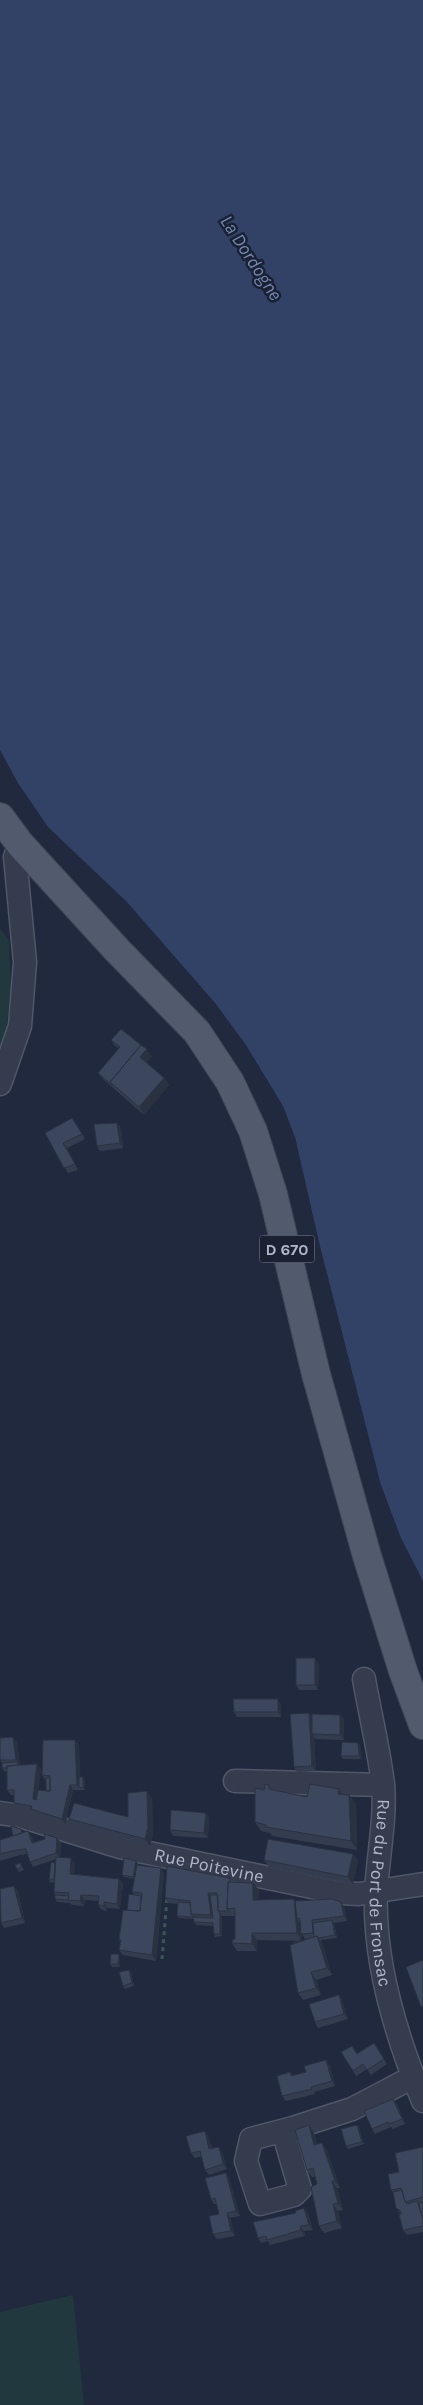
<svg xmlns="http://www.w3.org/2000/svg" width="423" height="2405" viewBox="0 0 423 2405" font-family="Karla,sans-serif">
  <rect width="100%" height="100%" fill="#20293e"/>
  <!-- green -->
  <path fill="#22383f" d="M 0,929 L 9,941 L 11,986 L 5,1043 L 0,1057 Z
    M 73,2295 L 84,2405 L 0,2405 L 0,2312 Z"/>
  <!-- water -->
  <path fill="#324267" d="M 0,0 L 423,0 L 423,1581 L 401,1538 L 381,1485 L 320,1246 L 295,1137 L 283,1106 L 246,1045 L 216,1004 L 127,902 L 48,827 L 18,783 L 0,750 Z"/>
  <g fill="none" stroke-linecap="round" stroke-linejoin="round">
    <defs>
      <g id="minor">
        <path d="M 0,1084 L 20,1026 L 25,962 L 15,857 L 20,844"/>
        <path id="s1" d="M 364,1679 C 370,1714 379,1750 383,1784 C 386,1819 378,1856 376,1891 C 373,1962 396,2036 423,2101"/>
        <path d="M 235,1781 L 383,1785"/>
        <path id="s2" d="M 0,1813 L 20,1816 L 120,1847 L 341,1893 L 359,1894 L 423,1884"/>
        <path d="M 293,2128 L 251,2139 L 246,2161 L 260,2204 L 294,2195 L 300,2189 L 285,2138 L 293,2128 L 352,2109 L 413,2077"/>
      </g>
      <path id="major" d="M 0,817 L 20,844 L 117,950 L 197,1032 L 230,1082 L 253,1131 L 273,1194 L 316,1374 L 367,1556 L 403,1671 L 423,1725"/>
    </defs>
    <!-- minor casing -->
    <use href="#minor" stroke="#4f5768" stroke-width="25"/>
    <!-- major casing -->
    <use href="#major" stroke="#3d4556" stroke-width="30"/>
    <!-- path -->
    <path stroke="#3d5459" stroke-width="3" stroke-dasharray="4 4" stroke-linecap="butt" d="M 162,1959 L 167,1898"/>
    <!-- minor -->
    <use href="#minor" stroke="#343c4e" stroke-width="22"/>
    <!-- major -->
    <use href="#major" stroke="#525b6e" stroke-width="28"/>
  </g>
  <!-- wall -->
  <path fill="#343d50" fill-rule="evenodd" d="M 111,1040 L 152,1056 L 146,1063 L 164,1078 L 169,1085 L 144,1115 L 102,1078 L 98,1073 L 119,1048 L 115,1046 Z
    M 76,1123 L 85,1139 L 67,1148 L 78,1170 L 68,1173 L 45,1133 Z
    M 117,1123 L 121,1128 L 123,1148 L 100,1151 L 97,1146 Z
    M 319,1664 L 318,1690 L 299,1690 L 296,1685 Z
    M 281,1704 L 281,1717 L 237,1717 L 234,1712 Z
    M 309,1713 L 312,1718 L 340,1715 L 344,1720 L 344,1740 L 315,1739 L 314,1737 L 316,1771 L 297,1772 L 294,1767 Z
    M 75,1740 L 79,1745 L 80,1777 L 85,1780 L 85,1790 L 73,1790 L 65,1824 L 35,1815 L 32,1810 L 18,1808 L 14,1803 L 14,1795 L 11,1795 L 7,1790 L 7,1771 L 4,1771 L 2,1768 L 2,1763 L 0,1760 L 17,1742 L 20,1765 L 41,1769 L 38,1790 L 46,1791 L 46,1781 L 42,1775 Z
    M 360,1745 L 361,1759 L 343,1759 L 341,1756 Z
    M 339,1789 L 343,1794 L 356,1804 L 357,1850 L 272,1836 L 270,1833 L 261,1831 L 255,1822 L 264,1790 L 272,1790 L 307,1797 Z
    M 152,1798 L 153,1835 L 150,1846 L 74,1827 L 69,1819 L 128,1817 Z
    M 206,1813 L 209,1818 L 208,1838 L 173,1836 L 170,1830 Z
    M 21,1829 L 23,1833 L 28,1831 L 32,1837 L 34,1842 L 61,1843 L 60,1857 L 75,1863 L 74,1874 L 119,1879 L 123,1884 L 120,1909 L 107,1908 L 107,1911 L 102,1910 L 98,1905 L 99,1901 L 85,1900 L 84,1906 L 72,1905 L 70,1903 L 57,1902 L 55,1899 L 55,1895 L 54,1892 L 54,1882 L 51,1883 L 49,1880 L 55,1863 L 56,1859 L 33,1867 L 30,1862 L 27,1854 L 20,1855 L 0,1861 L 0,1840 L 13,1836 Z
    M 353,1854 L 358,1861 L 353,1884 L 269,1867 L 264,1860 Z
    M 136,1861 L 138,1865 L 164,1873 L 156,1961 L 123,1955 L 119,1950 L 120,1942 L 119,1939 L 127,1910 L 134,1895 L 132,1892 L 135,1879 L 124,1877 L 122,1875 Z
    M 20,1863 L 24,1870 L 19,1872 L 17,1869 Z
    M 232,1882 L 259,1890 L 258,1900 L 295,1901 L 344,1907 L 347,1921 L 334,1923 L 337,1938 L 321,1940 L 322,1943 L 332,1975 L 316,1980 L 321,1995 L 303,2000 L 298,1993 L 300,1941 L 257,1940 L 257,1951 L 237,1951 L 232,1943 L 235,1939 L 235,1916 L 222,1916 L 222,1936 L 215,1937 L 214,1934 L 213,1926 L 196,1925 L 194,1922 L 193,1919 L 179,1918 L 177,1916 L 178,1904 L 168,1903 L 165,1898 ZM 302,1934 L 305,1939 L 309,1938 L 301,1941 L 302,1941 Z
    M 18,1891 L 25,1923 L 4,1928 L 1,1923 Z
    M 120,1957 L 120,1967 L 112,1967 L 110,1964 Z
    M 131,1972 L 134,1986 L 125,1989 L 123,1986 Z
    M 339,1995 L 342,2000 L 348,2019 L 318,2028 L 315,2022 Z
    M 374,2043 L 387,2064 L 371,2075 L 367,2069 L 356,2076 L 353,2071 L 357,2054 Z
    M 330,2065 L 335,2086 L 314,2092 L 315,2094 L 286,2101 L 282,2096 L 290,2072 L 293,2076 Z
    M 393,2099 L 397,2104 L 405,2124 L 393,2129 L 391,2127 L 375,2134 L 372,2129 Z
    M 309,2125 L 314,2133 L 317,2144 L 327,2150 L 340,2188 L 337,2188 L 343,2210 L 338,2211 L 342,2228 L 324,2233 L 319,2226 L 317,2184 L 315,2177 L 312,2177 L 307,2170 Z
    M 357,2125 L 359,2127 L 364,2144 L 348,2149 L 346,2146 Z
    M 208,2136 L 212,2148 L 222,2152 L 227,2169 L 209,2175 L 205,2170 L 202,2156 L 195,2158 L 191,2153 Z
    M 423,2147 L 423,2232 L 407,2235 L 403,2230 L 401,2214 L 396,2208 L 393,2192 L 391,2190 L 399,2172 Z
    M 226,2173 L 229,2178 L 240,2216 L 230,2218 L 235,2236 L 217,2239 L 213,2234 L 219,2214 L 217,2204 L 214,2204 L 211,2199 Z
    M 304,2208 L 308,2213 L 313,2230 L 304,2231 L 305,2236 L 270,2245 L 268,2241 L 261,2243 L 258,2238 Z"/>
  <!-- shaded-wall -->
  <path fill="#2a3241" d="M 147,1049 L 152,1056 L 145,1065 L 112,1084 Z
    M 164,1078 L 169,1085 L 144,1115 L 139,1107 Z
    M 117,1123 L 121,1128 L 123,1148 L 120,1143 Z
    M 63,1143 L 67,1148 L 78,1170 L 75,1164 Z
    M 315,1658 L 319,1664 L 318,1690 L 315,1685 Z
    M 278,1699 L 281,1704 L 281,1717 L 278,1712 Z
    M 309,1713 L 313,1718 L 312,1734 L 314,1737 L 316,1771 L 312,1766 Z
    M 340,1715 L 344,1720 L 344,1740 L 340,1735 Z
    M 13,1737 L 17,1742 L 20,1765 L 18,1768 L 18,1762 L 16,1760 Z
    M 75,1740 L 79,1745 L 81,1787 L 79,1788 L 77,1785 Z
    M 358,1743 L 360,1745 L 361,1759 L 359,1756 Z
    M 37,1764 L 41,1769 L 36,1804 L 33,1799 Z
    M 83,1777 L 85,1780 L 85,1790 L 83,1787 Z
    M 70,1785 L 73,1790 L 65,1824 L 62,1819 Z
    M 339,1789 L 345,1798 L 338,1794 Z
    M 147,1791 L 152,1798 L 153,1835 L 150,1846 L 145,1839 Z
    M 349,1795 L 356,1804 L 357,1850 L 351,1841 Z
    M 206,1813 L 209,1818 L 208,1838 L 204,1833 Z
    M 28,1831 L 32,1837 L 36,1848 L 32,1843 Z
    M 57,1838 L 61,1843 L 60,1858 L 56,1853 Z
    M 353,1854 L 358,1861 L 353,1884 L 348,1877 Z
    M 71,1858 L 75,1863 L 73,1879 L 70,1874 Z
    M 136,1861 L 138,1864 L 135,1879 L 133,1877 Z
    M 161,1868 L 164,1873 L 156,1961 L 152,1955 Z
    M 119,1879 L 123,1884 L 120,1909 L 117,1904 Z
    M 253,1883 L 259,1890 L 258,1907 L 253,1900 Z
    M 14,1886 L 18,1891 L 25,1923 L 22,1918 Z
    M 208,1893 L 211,1898 L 215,1921 L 211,1915 Z
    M 81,1895 L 85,1900 L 84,1906 L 80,1901 Z
    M 294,1899 L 299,1906 L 297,1919 L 301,1924 L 302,1941 L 297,1933 Z
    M 104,1902 L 107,1908 L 107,1911 L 104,1906 Z
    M 341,1902 L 344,1907 L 347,1921 L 344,1916 Z
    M 220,1913 L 222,1916 L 222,1936 L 220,1934 Z
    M 312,1920 L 315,1925 L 316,1938 L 313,1933 Z
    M 332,1920 L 334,1923 L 337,1938 L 335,1935 Z
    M 252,1933 L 257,1940 L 257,1951 L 252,1944 Z
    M 317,1936 L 322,1943 L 332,1975 L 327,1968 Z
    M 119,1954 L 120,1957 L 120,1967 L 118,1964 Z
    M 129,1970 L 131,1972 L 134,1986 L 132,1983 Z
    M 311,1972 L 316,1980 L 321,1995 L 316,1988 Z
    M 339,1995 L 342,2000 L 348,2019 L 344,2014 Z
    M 326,2060 L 330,2065 L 335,2086 L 332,2081 Z
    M 393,2099 L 397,2104 L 405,2124 L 402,2119 Z
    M 309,2125 L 314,2133 L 319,2152 L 314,2145 Z
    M 357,2125 L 359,2127 L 364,2144 L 362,2142 Z
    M 205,2131 L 208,2136 L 213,2154 L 209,2149 Z
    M 322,2143 L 327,2150 L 340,2188 L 335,2181 Z
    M 219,2147 L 222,2152 L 227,2169 L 223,2164 Z
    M 226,2173 L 229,2178 L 240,2216 L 236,2211 Z
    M 332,2181 L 337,2188 L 343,2210 L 338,2203 Z
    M 333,2204 L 338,2211 L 342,2228 L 337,2221 Z
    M 304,2208 L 308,2213 L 313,2230 L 309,2225 Z
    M 227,2213 L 230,2218 L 235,2236 L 231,2231 Z
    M 300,2226 L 304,2231 L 305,2236 L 301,2230 Z"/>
  <!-- building -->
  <path fill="#3c475d" stroke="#2a3241" d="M 121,1029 L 141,1045 L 110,1082 L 112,1085 L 98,1073 L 120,1047 L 111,1040 Z
    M 141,1045 L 147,1049 L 140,1057 L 164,1078 L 139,1107 L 110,1082 Z
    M 72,1118 L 82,1134 L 63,1143 L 75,1164 L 64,1168 L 45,1133 Z
    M 117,1123 L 120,1143 L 97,1146 L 94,1124 Z
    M 296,1658 L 315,1658 L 315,1685 L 296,1685 Z
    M 233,1699 L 278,1699 L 278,1712 L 234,1712 Z
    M 309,1713 L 312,1766 L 294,1767 L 290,1714 Z
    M 312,1714 L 340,1715 L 340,1735 L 312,1734 Z
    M 13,1737 L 16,1760 L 0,1760 L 0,1738 Z
    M 43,1740 L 75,1740 L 77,1785 L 70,1785 L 62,1819 L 31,1809 L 32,1806 L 14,1803 L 14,1790 L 7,1790 L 7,1766 L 37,1764 L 33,1799 L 36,1800 L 38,1790 L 50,1791 L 50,1776 L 42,1775 Z
    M 342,1742 L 358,1743 L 359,1756 L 341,1756 Z
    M 18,1762 L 18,1765 L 7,1766 L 7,1768 L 2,1768 L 2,1763 Z
    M 79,1777 L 83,1777 L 83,1787 L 79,1788 Z
    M 46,1778 L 50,1778 L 50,1791 L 46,1791 Z
    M 265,1784 L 269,1785 L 269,1789 L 307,1797 L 310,1784 L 339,1789 L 338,1794 L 349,1795 L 351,1841 L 266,1827 L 266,1825 L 255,1822 L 255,1788 L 264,1790 Z
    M 147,1791 L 148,1828 L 145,1839 L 69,1819 L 74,1803 L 128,1817 L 128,1793 Z
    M 171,1810 L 206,1813 L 204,1833 L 170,1830 Z
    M 11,1826 L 21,1829 L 22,1833 L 13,1836 Z
    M 28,1831 L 32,1843 L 45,1839 L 44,1834 L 57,1838 L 56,1853 L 30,1862 L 26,1849 L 16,1850 L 0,1854 L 0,1840 Z
    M 268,1839 L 353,1854 L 348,1877 L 264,1860 Z
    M 56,1857 L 71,1858 L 70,1874 L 119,1879 L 117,1904 L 104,1902 L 104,1906 L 98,1905 L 99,1896 L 81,1895 L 80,1901 L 68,1900 L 69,1893 L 54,1892 Z
    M 124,1858 L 136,1861 L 133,1877 L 122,1875 Z
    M 51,1862 L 55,1863 L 54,1879 L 49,1880 Z
    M 20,1863 L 22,1867 L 17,1869 L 15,1865 Z
    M 137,1865 L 161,1868 L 152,1955 L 119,1950 L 121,1940 L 119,1939 L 123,1910 L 140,1911 L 142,1893 L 132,1892 Z
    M 167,1866 L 230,1878 L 230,1882 L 228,1882 L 227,1909 L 229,1911 L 218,1911 L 217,1893 L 208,1893 L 211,1915 L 191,1914 L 190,1901 L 165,1898 Z
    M 228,1882 L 253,1883 L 253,1900 L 294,1899 L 297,1933 L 252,1933 L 252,1944 L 232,1943 L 233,1939 L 235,1939 L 235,1908 L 227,1909 Z
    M 14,1886 L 22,1918 L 1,1923 L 0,1889 Z
    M 129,1894 L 141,1896 L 140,1911 L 127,1910 Z
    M 55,1895 L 69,1896 L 68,1900 L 55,1899 Z
    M 210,1895 L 218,1895 L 218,1911 L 220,1913 L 220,1934 L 214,1934 L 213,1923 L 194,1922 L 193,1917 L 213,1918 Z
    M 332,1899 L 341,1902 L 344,1916 L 312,1920 L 313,1933 L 301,1934 L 300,1918 L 297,1919 L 295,1901 Z
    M 178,1902 L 190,1903 L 191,1914 L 193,1917 L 177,1916 Z
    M 332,1920 L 335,1935 L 319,1938 L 317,1936 L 314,1937 L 313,1923 Z
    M 317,1936 L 327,1968 L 311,1972 L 316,1988 L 298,1993 L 290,1945 Z
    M 301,1940 L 301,1941 L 293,1944 L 292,1943 Z
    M 111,1954 L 119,1954 L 118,1964 L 110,1964 Z
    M 423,1960 L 423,2006 L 421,2007 L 406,1967 Z
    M 129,1970 L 132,1983 L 123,1986 L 119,1972 Z
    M 339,1995 L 344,2014 L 315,2022 L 309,2004 Z
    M 374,2043 L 384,2059 L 367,2070 L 363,2064 L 353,2071 L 341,2052 L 352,2046 L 357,2054 Z
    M 326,2060 L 332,2081 L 311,2087 L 312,2089 L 282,2096 L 277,2076 L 290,2072 L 291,2076 L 306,2072 L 304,2066 Z
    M 393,2099 L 402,2119 L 389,2124 L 388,2122 L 372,2129 L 364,2111 Z
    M 309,2125 L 314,2145 L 322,2143 L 335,2181 L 332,2181 L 338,2203 L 333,2204 L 337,2221 L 319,2226 L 311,2187 L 317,2184 L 313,2168 L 307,2170 L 295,2130 Z
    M 357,2125 L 362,2142 L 346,2146 L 341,2129 Z
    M 205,2131 L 209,2149 L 219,2147 L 223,2164 L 205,2170 L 200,2151 L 191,2153 L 186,2136 Z
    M 423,2147 L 423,2197 L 405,2202 L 401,2188 L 391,2190 L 388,2174 L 399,2172 L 395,2153 Z
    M 226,2173 L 236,2211 L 227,2213 L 231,2231 L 213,2234 L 209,2216 L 219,2214 L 215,2198 L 211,2199 L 205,2178 Z
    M 402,2190 L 405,2202 L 407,2204 L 417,2201 L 423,2219 L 423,2226 L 403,2230 L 399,2214 L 401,2214 L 401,2211 L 396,2208 L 393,2192 Z
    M 423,2202 L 423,2212 L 421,2212 L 419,2203 Z
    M 304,2208 L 309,2225 L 300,2226 L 301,2230 L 267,2240 L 266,2236 L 258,2238 L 253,2222 L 296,2213 L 295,2211 Z"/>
  <g text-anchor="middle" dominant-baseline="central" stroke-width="5" stroke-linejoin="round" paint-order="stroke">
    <!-- shield labels -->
    <rect fill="#192132" stroke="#828a9c" stroke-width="1" x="259.5" y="1235.5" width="55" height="27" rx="4"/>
    <g font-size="16" font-weight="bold" fill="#afb7c9">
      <text x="287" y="1249">D 670</text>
    </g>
    <!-- street labels -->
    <g font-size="18" fill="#afb7c9" stroke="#192132">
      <text stroke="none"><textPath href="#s2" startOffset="216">Rue Poitevine</textPath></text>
      <text stroke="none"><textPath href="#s1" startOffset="216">Rue du Port de Fronsac</textPath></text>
    </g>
    <!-- water labels -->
    <g font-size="19" font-style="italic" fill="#7488b4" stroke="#192132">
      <text transform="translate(251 258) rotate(57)">La Dordogne</text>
    </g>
  </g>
</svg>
